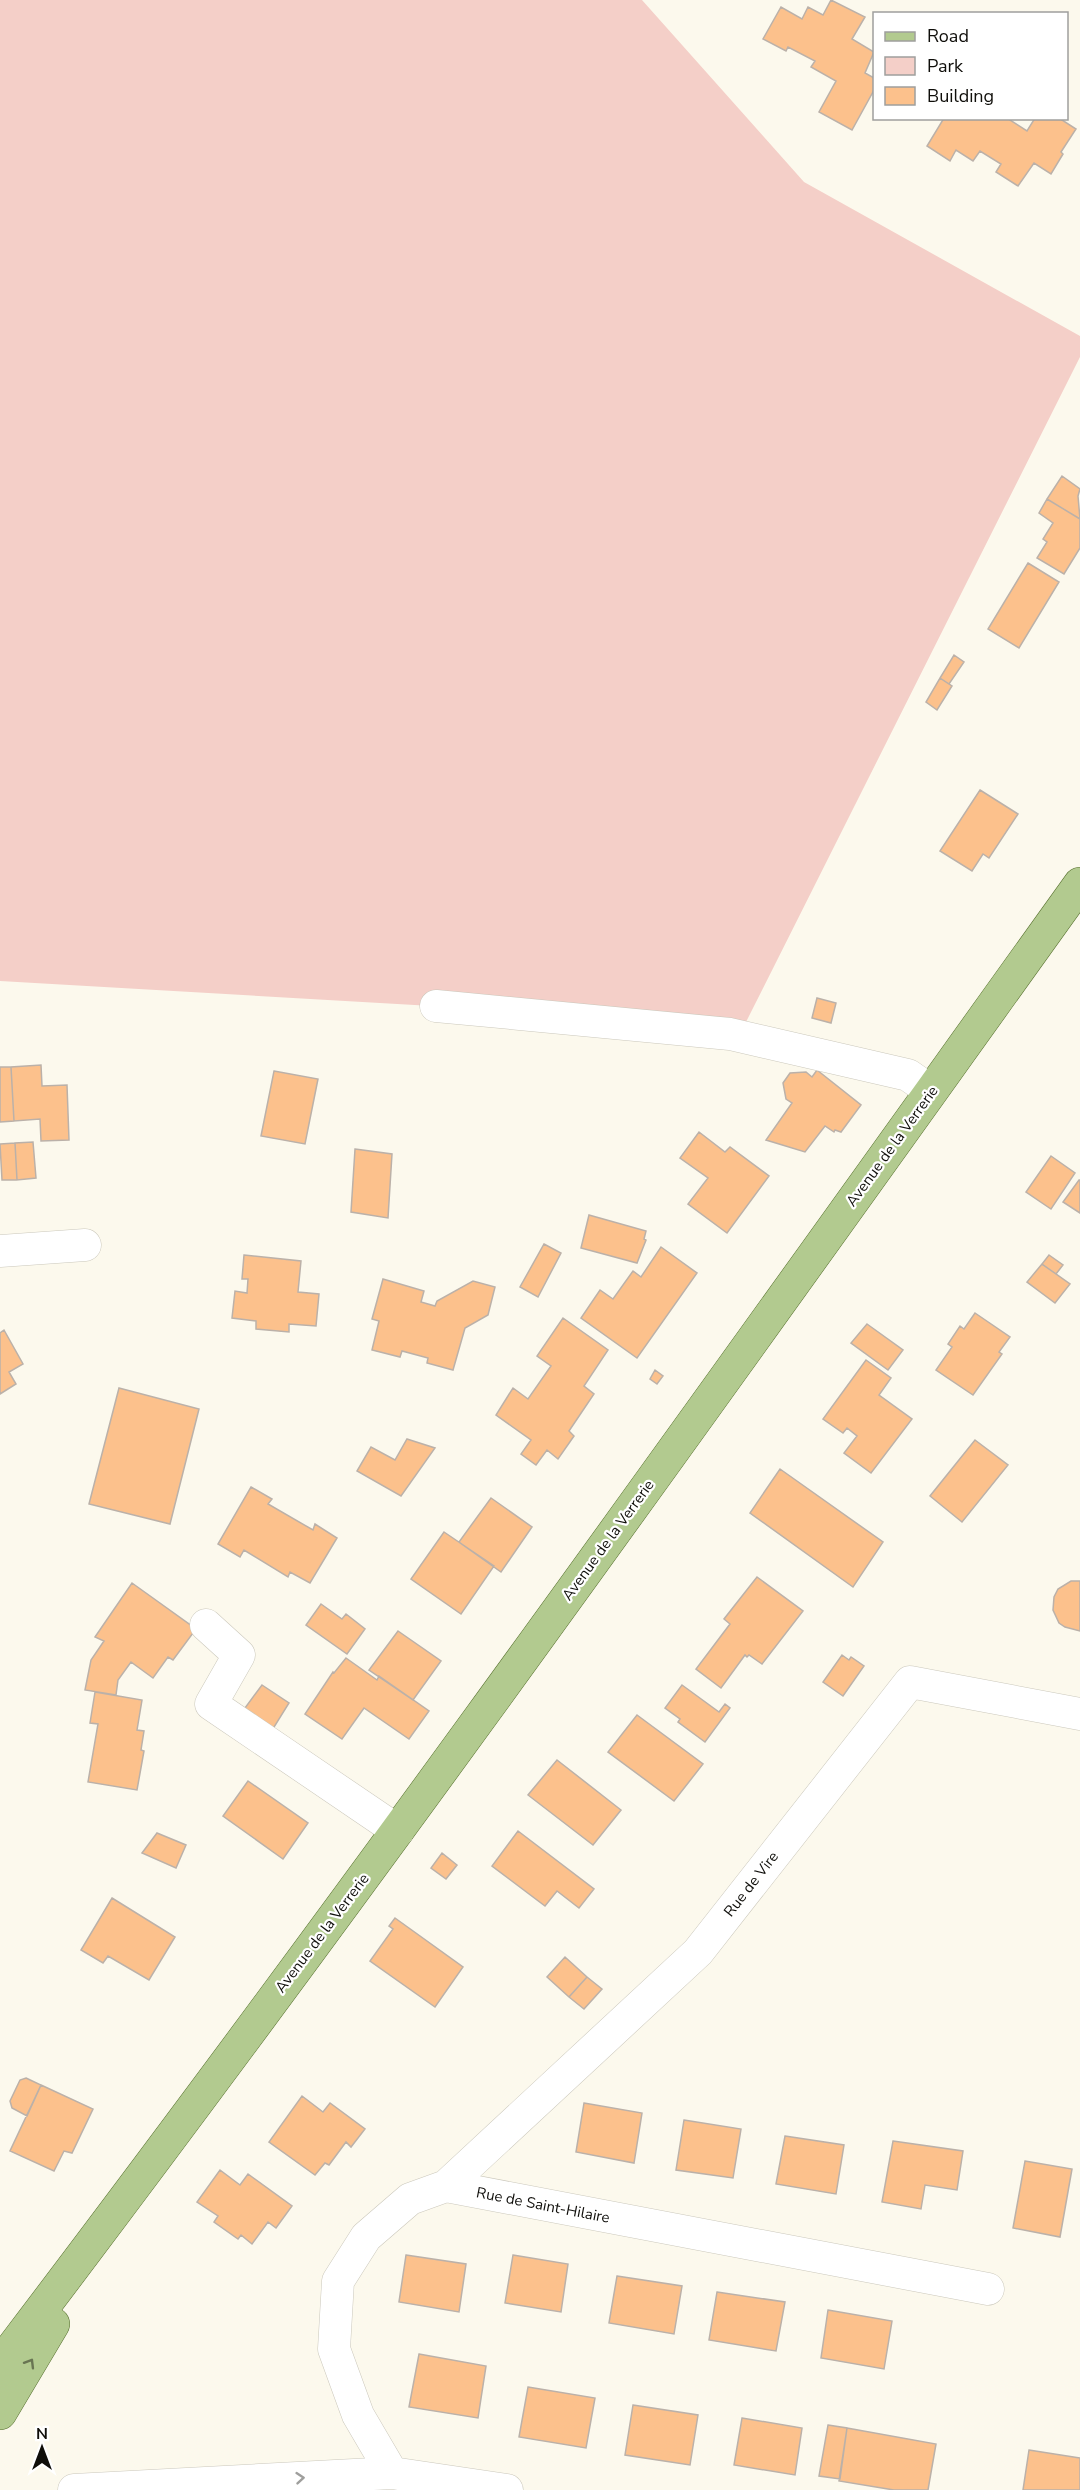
<svg xmlns="http://www.w3.org/2000/svg" width="1080" height="2490" viewBox="0 0 1080 2490" font-family="'Nunito Sans',sans-serif">
  <rect width="100%" height="100%" fill="#fcf9ed"/>
  <!-- green -->
  <path fill="#f4cfc8" d="M 0,0 L 642,0 L 804,182 L 1080,336 L 1080,357 L 745,1024 L 0,981 Z"/>
  <!-- building -->
  <path fill="#fcc18c" stroke="#bbb1a9" stroke-width="1.5" d="M 831,0 L 865,17 L 852,39 L 874,52 L 865,73 L 874,78 L 874,90 L 852,130 L 819,112 L 836,81 L 811,67 L 815,61 L 788,47 L 786,51 L 763,39 L 781,7 L 802,19 L 808,7 L 823,15 Z
    M 944,118 L 1007,118 L 1027,131 L 1035,118 L 1059,118 L 1076,129 L 1061,152 L 1063,154 L 1051,174 L 1034,163 L 1018,186 L 996,172 L 1001,164 L 980,151 L 973,161 L 956,150 L 950,161 L 927,146 Z
    M 1062,476 L 1080,489 L 1078,496 L 1080,519 L 1047,499 Z
    M 1047,499 L 1080,519 L 1080,548 L 1064,574 L 1037,558 L 1047,542 L 1043,539 L 1053,523 L 1039,513 Z
    M 1028,563 L 1059,582 L 1019,648 L 988,629 Z
    M 954,655 L 964,662 L 949,684 L 940,678 Z
    M 940,678 L 952,686 L 937,710 L 926,702 Z
    M 980,790 L 1018,814 L 989,858 L 983,854 L 972,871 L 940,851 Z
    M 817,998 L 836,1003 L 831,1023 L 812,1018 Z
    M 41,1065 L 42,1086 L 67,1085 L 69,1140 L 41,1141 L 40,1119 L 14,1121 L 11,1067 Z
    M 0,1067 L 11,1067 L 14,1121 L 0,1122 Z
    M 817,1070 L 861,1105 L 841,1132 L 835,1130 L 834,1132 L 825,1126 L 805,1152 L 766,1140 L 792,1103 L 786,1099 L 783,1083 L 790,1073 L 806,1072 L 812,1077 Z
    M 274,1071 L 318,1079 L 305,1144 L 261,1136 Z
    M 699,1132 L 725,1152 L 730,1147 L 769,1176 L 727,1233 L 688,1204 L 708,1178 L 680,1158 Z
    M 33,1142 L 36,1178 L 17,1180 L 15,1143 Z
    M 15,1143 L 17,1180 L 2,1180 L 0,1144 Z
    M 355,1149 L 392,1154 L 388,1218 L 351,1212 Z
    M 1051,1156 L 1075,1173 L 1051,1209 L 1026,1192 Z
    M 1079,1180 L 1080,1180 L 1080,1213 L 1063,1202 Z
    M 589,1215 L 646,1231 L 644,1239 L 646,1240 L 637,1263 L 581,1248 Z
    M 544,1244 L 561,1253 L 538,1297 L 520,1287 Z
    M 661,1247 L 697,1273 L 637,1358 L 581,1318 L 600,1290 L 613,1299 L 633,1271 L 641,1277 Z
    M 244,1255 L 301,1261 L 298,1292 L 319,1294 L 316,1326 L 289,1324 L 289,1332 L 256,1329 L 256,1321 L 232,1318 L 235,1291 L 247,1293 L 248,1279 L 242,1279 Z
    M 1049,1255 L 1063,1265 L 1056,1274 L 1042,1264 Z
    M 1042,1264 L 1070,1284 L 1055,1303 L 1027,1282 Z
    M 383,1279 L 424,1291 L 421,1302 L 435,1306 L 437,1301 L 473,1281 L 495,1287 L 488,1315 L 465,1328 L 453,1370 L 427,1363 L 428,1358 L 402,1351 L 400,1357 L 372,1350 L 379,1321 L 372,1319 Z
    M 975,1313 L 1010,1337 L 999,1352 L 1002,1354 L 973,1395 L 936,1370 L 952,1347 L 948,1344 L 960,1326 L 964,1329 Z
    M 563,1318 L 608,1350 L 584,1386 L 594,1394 L 569,1431 L 574,1436 L 558,1459 L 547,1450 L 536,1465 L 521,1454 L 531,1440 L 496,1415 L 513,1388 L 528,1399 L 551,1366 L 537,1356 Z
    M 867,1324 L 903,1350 L 888,1370 L 851,1343 Z
    M 4,1330 L 23,1364 L 9,1372 L 16,1384 L 0,1394 L 0,1333 Z
    M 866,1360 L 891,1378 L 879,1395 L 912,1419 L 871,1473 L 844,1453 L 857,1436 L 847,1428 L 843,1433 L 823,1419 Z
    M 655,1370 L 663,1376 L 657,1384 L 650,1379 Z
    M 119,1388 L 199,1409 L 170,1524 L 89,1504 Z
    M 407,1439 L 435,1448 L 401,1496 L 357,1471 L 371,1447 L 395,1460 Z
    M 975,1440 L 1008,1465 L 962,1522 L 930,1496 Z
    M 780,1469 L 883,1542 L 853,1587 L 750,1513 Z
    M 251,1487 L 272,1499 L 268,1504 L 313,1530 L 315,1524 L 337,1538 L 310,1583 L 290,1572 L 288,1577 L 244,1550 L 240,1557 L 218,1544 Z
    M 491,1498 L 532,1527 L 501,1572 L 459,1542 Z
    M 444,1532 L 494,1566 L 461,1614 L 411,1579 Z
    M 757,1577 L 803,1611 L 762,1664 L 749,1655 L 747,1657 L 745,1655 L 721,1688 L 696,1669 L 730,1624 L 724,1619 Z
    M 1071,1581 L 1080,1581 L 1080,1631 L 1065,1627 L 1059,1623 L 1053,1610 L 1054,1597 L 1058,1589 Z
    M 132,1583 L 196,1629 L 173,1660 L 168,1657 L 153,1678 L 131,1662 L 118,1680 L 116,1695 L 85,1690 L 91,1660 L 104,1641 L 95,1637 Z
    M 321,1604 L 342,1619 L 346,1614 L 365,1629 L 347,1654 L 306,1625 Z
    M 398,1631 L 441,1661 L 413,1700 L 369,1670 Z
    M 842,1655 L 849,1660 L 851,1657 L 864,1666 L 843,1696 L 823,1682 Z
    M 346,1658 L 377,1680 L 379,1676 L 429,1711 L 409,1739 L 364,1708 L 342,1739 L 305,1714 L 333,1672 L 334,1673 Z
    M 262,1685 L 289,1703 L 271,1732 L 242,1712 Z
    M 682,1685 L 719,1712 L 725,1704 L 730,1708 L 705,1742 L 678,1722 L 680,1719 L 665,1708 Z
    M 95,1692 L 142,1700 L 137,1730 L 144,1731 L 141,1750 L 144,1751 L 137,1790 L 88,1782 L 98,1724 L 90,1723 Z
    M 637,1715 L 703,1764 L 674,1801 L 608,1752 Z
    M 557,1760 L 621,1810 L 593,1845 L 528,1795 Z
    M 248,1781 L 308,1823 L 283,1859 L 223,1816 Z
    M 518,1831 L 594,1889 L 579,1908 L 557,1891 L 545,1906 L 492,1866 Z
    M 157,1833 L 186,1845 L 176,1868 L 142,1853 Z
    M 442,1853 L 457,1865 L 446,1879 L 431,1868 Z
    M 112,1898 L 175,1937 L 149,1980 L 108,1956 L 103,1963 L 81,1950 Z
    M 395,1918 L 463,1967 L 435,2007 L 370,1961 L 393,1929 L 389,1926 Z
    M 565,1957 L 587,1977 L 569,1997 L 547,1977 Z
    M 587,1977 L 602,1989 L 584,2009 L 569,1997 Z
    M 26,2078 L 41,2085 L 27,2116 L 12,2108 L 10,2101 L 20,2080 Z
    M 41,2085 L 93,2109 L 72,2153 L 64,2151 L 54,2171 L 10,2151 Z
    M 302,2096 L 323,2112 L 330,2103 L 365,2129 L 351,2147 L 346,2142 L 329,2165 L 325,2163 L 315,2175 L 269,2142 Z
    M 584,2103 L 642,2113 L 634,2163 L 576,2152 Z
    M 684,2120 L 741,2129 L 733,2178 L 676,2170 Z
    M 785,2136 L 844,2145 L 836,2194 L 776,2184 Z
    M 893,2141 L 963,2151 L 957,2190 L 925,2185 L 921,2209 L 882,2202 Z
    M 1025,2161 L 1072,2169 L 1060,2237 L 1013,2228 Z
    M 220,2170 L 240,2185 L 248,2174 L 292,2206 L 276,2228 L 268,2222 L 252,2244 L 241,2235 L 238,2239 L 214,2222 L 218,2216 L 197,2202 Z
    M 406,2255 L 466,2264 L 459,2312 L 399,2302 Z
    M 513,2255 L 568,2264 L 561,2312 L 505,2303 Z
    M 617,2276 L 682,2286 L 674,2334 L 609,2323 Z
    M 717,2292 L 785,2302 L 776,2351 L 709,2340 Z
    M 828,2310 L 892,2321 L 884,2369 L 821,2358 Z
    M 419,2354 L 486,2366 L 478,2418 L 409,2407 Z
    M 528,2387 L 595,2398 L 586,2448 L 519,2437 Z
    M 633,2405 L 698,2415 L 690,2465 L 625,2455 Z
    M 742,2418 L 802,2428 L 795,2475 L 734,2465 Z
    M 828,2425 L 847,2428 L 840,2479 L 819,2476 Z
    M 847,2428 L 936,2444 L 928,2490 L 894,2490 L 839,2481 Z
    M 1029,2450 L 1080,2458 L 1080,2490 L 1023,2490 Z"/>
  <g fill="none" stroke-linecap="round" stroke-linejoin="round">
    <defs>
      <path id="street" d="M 436,1006 L 730,1034 L 908,1075 L 931,1091
        M 0,1251 L 85,1245
        M 206,1625 L 239,1655 L 211,1704 L 398,1831
        M 446,2186 L 698,1952 L 910,1682 L 1080,1714
        M 392,2473 L 358,2415 L 334,2349 L 338,2281 L 366,2237 L 410,2199 L 446,2186 L 988,2289
        M 74,2490 L 392,2473 L 507,2490"/>
      <path id="primary" d="M 0,2364 C 370,1878 724,1380 1080,884
        M 0,2413 L 53,2324"/>
    </defs>
    <!-- street casing -->
    <use href="#street" stroke="#cbc8bc" stroke-width="33"/>
    <!-- primary casing -->
    <use href="#primary" stroke="#587130" stroke-width="34"/>
    <!-- street -->
    <use href="#street" stroke="#fff" stroke-width="32"/>
    <!-- primary -->
    <use href="#primary" stroke="#b2ca8f" stroke-width="33"/>
  </g>
  <!-- one-way arrows -->
  <defs><path id="oneway-chevron" d="M-2-3.5L2.5 0L-2 3.5" fill="none" stroke-width="1.6" stroke-linecap="round" stroke-linejoin="round" transform="scale(1.5)"/></defs>
  <use stroke="#697553" href="#oneway-chevron" transform="translate(30 2363) rotate(-59)"/>
  <use stroke="#9f9f9d" href="#oneway-chevron" transform="translate(300 2478) rotate(-5)"/>
  <g text-anchor="middle" dominant-baseline="central" stroke-width="4.5" stroke-linejoin="round" paint-order="stroke">
    <!-- street labels -->
    <g font-size="15" fill="#0f0e0a" stroke="#fff">
      <text transform="translate(892 1146) rotate(-54)">Avenue de la Verrerie</text>
      <text transform="translate(608 1540) rotate(-54)">Avenue de la Verrerie</text>
      <text transform="translate(751 1884) rotate(-52)">Rue de Vire</text>
      <text transform="translate(322 1933) rotate(-53)">Avenue de la Verrerie</text>
      <text transform="translate(543 2205) rotate(11)">Rue de Saint-Hilaire</text>
    </g>
  </g>
  <!-- legend -->
  <rect x="873" y="12" width="195" height="108" fill="#ffffff" stroke="#9f9f9d" stroke-width="1.5"/>
  <rect x="885" y="32" width="30" height="9" fill="#b2ca8f" stroke="#9f9f9d" stroke-width="1.5"/>
  <text x="927" y="42" font-size="18" fill="#0f0e0a">Road</text>
  <rect x="885" y="57" width="30" height="18" fill="#f4cfc8" stroke="#9f9f9d" stroke-width="1.5"/>
  <text x="927" y="72" font-size="18" fill="#0f0e0a">Park</text>
  <rect x="885" y="87" width="30" height="18" fill="#fcc18c" stroke="#9f9f9d" stroke-width="1.5"/>
  <text x="927" y="102" font-size="18" fill="#0f0e0a">Building</text>
  <!-- north arrow -->
  <g transform="translate(42 2448)" stroke="#ffffff" stroke-width="4.5" paint-order="stroke">
  <path d="M0-4.5L10 22L0 15L-10 22Z" fill="#0f0e0a"/>
  <text y="-9" font-size="16" font-weight="bold" text-anchor="middle" fill="#0f0e0a">N</text>
  </g>
</svg>
